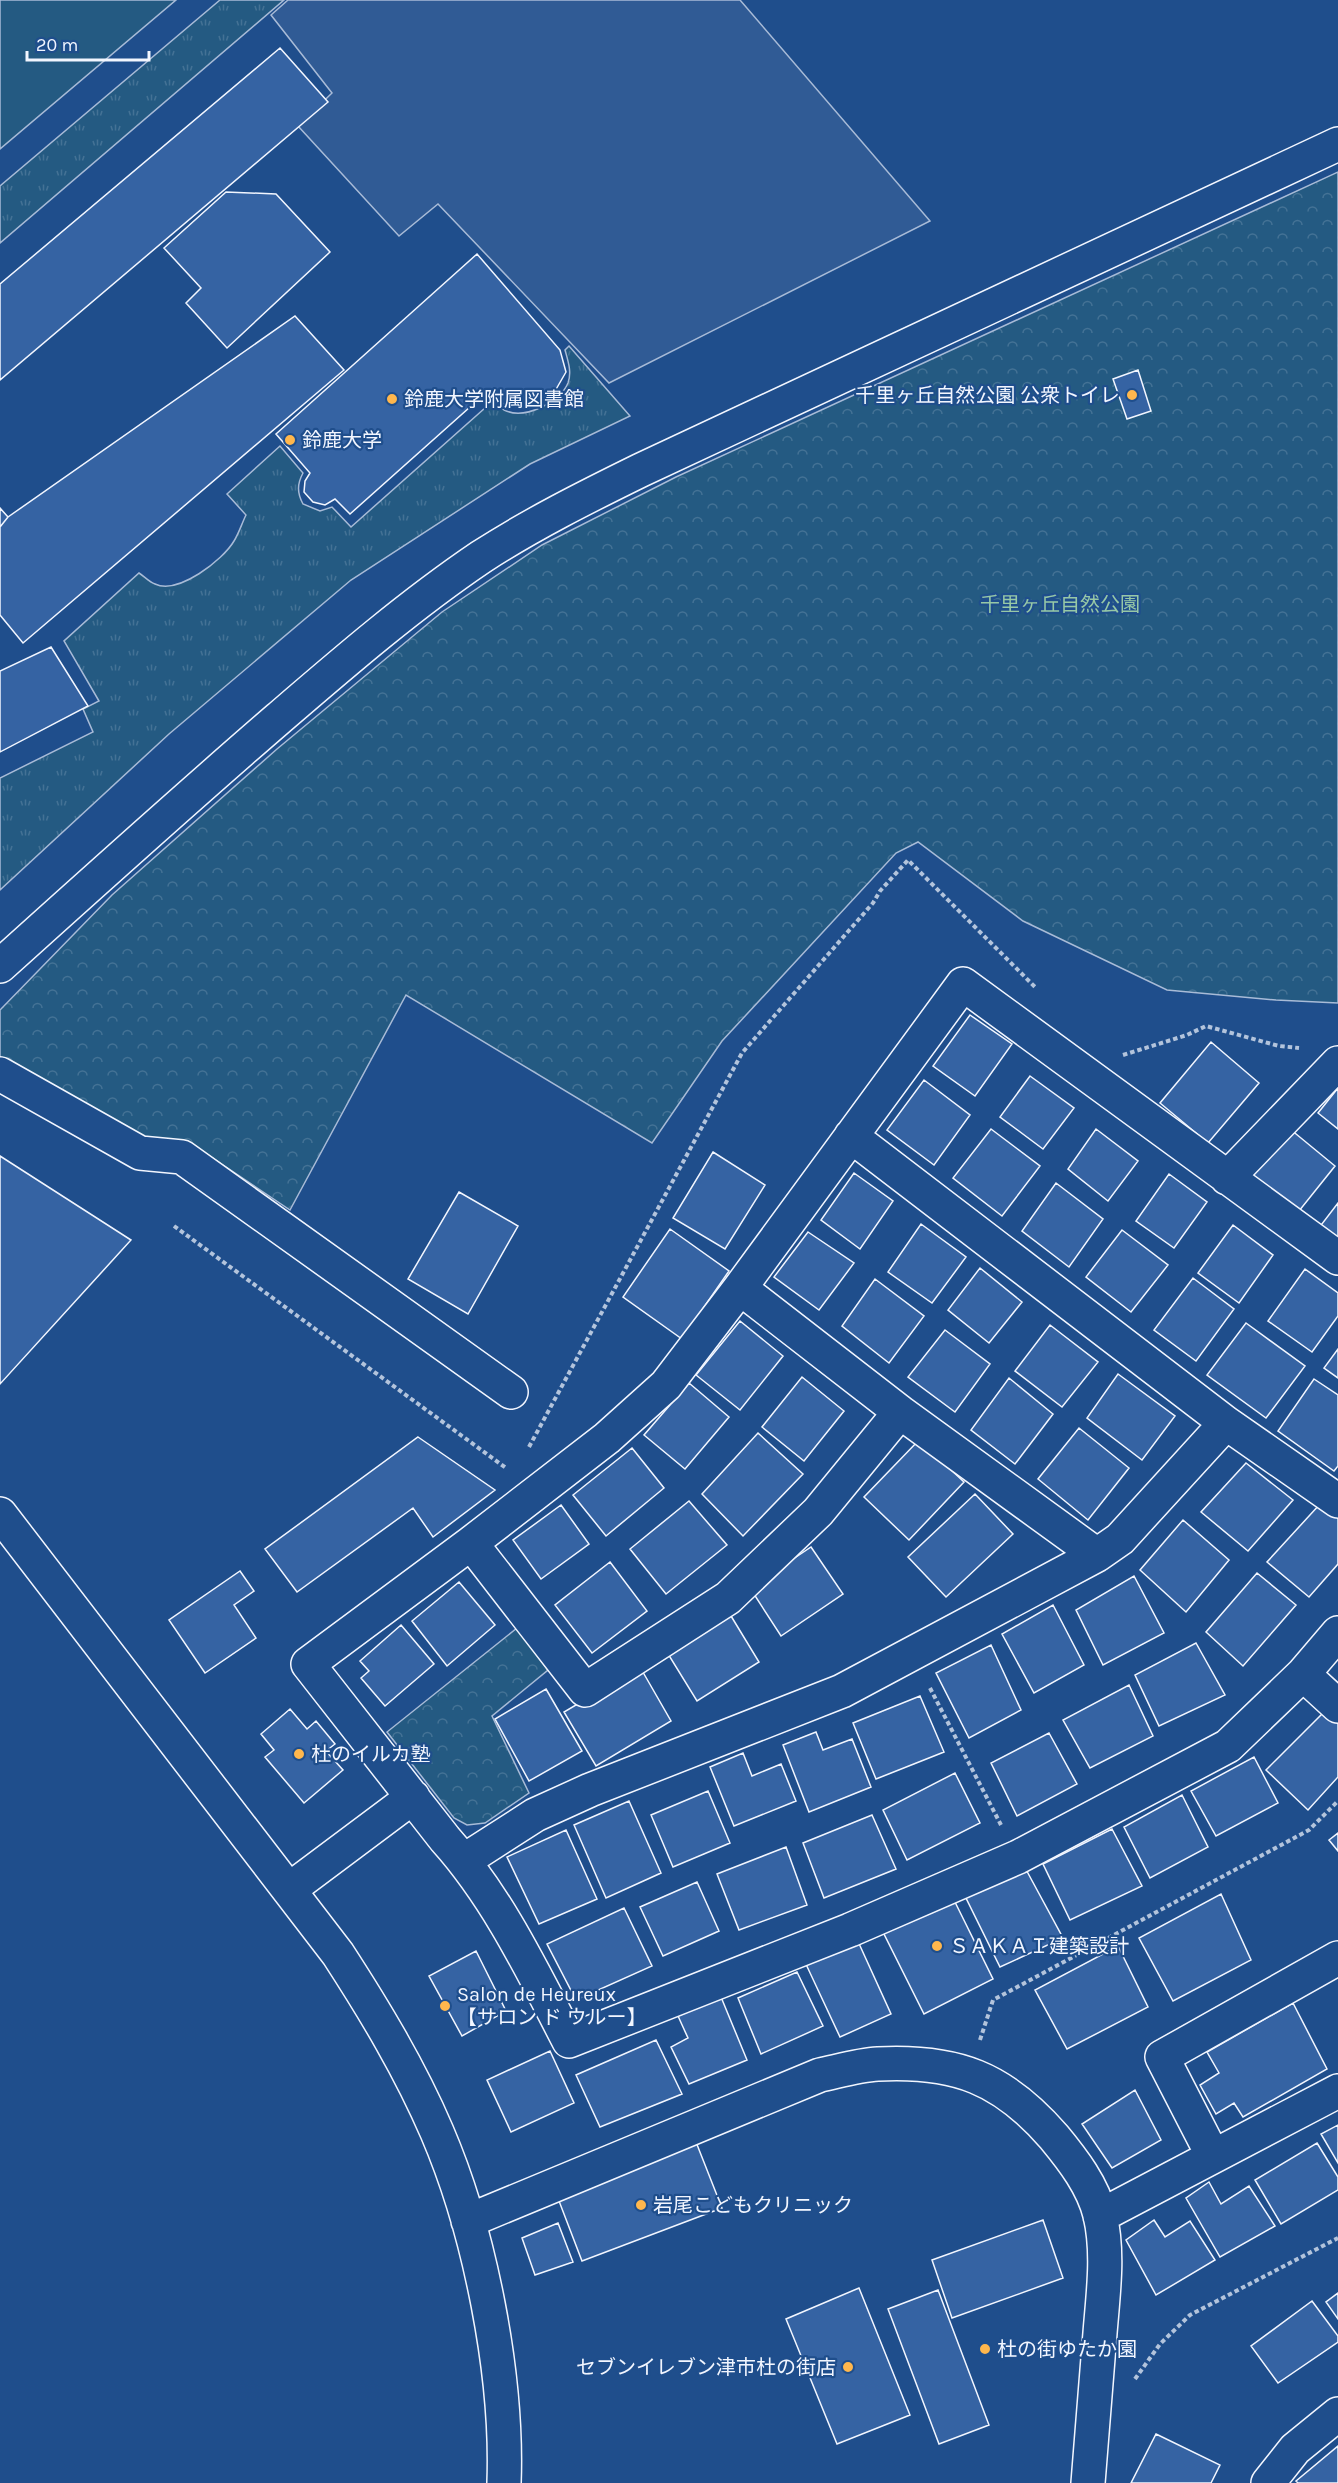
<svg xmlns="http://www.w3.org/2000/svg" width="1338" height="2483" viewBox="0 0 1338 2483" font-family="Karla,'Noto Sans JP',sans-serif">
  <defs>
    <pattern id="grass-tufts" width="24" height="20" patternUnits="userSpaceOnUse" patternTransform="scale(1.5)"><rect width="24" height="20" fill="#245a82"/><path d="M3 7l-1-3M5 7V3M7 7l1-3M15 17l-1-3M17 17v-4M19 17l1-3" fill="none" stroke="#447295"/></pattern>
    <pattern id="forest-crowns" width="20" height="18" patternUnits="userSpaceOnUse" patternTransform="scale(1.5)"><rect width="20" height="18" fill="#245a82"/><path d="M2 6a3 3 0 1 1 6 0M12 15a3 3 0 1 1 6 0" fill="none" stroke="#447295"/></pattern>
  </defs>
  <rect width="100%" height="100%" fill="#1f4e8c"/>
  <!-- grass -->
  <path fill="url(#grass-tufts)" stroke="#a8bbd7" stroke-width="1.5" d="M 220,0 L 284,0 L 0,243 L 0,186 Z
    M 569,346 L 630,416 L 530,464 L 351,580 L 169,734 L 0,890 L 0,778 L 93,732 L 83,709 L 99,701 L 64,641 L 139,573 C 144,576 149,582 155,584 C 178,595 223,560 234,541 C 239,533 242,523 246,515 L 227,494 L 280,446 L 303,473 C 297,484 297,493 303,504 L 320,511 L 332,507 L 351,527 L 494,400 C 497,403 501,408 504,410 C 524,420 560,403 568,383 C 572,372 568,361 565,350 Z"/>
  <!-- forest -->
  <path fill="url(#forest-crowns)" stroke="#a8bbd7" stroke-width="1.5" d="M 1338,172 L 1338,1003 L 1276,1000 L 1167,990 L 1023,921 L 918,842 L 896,853 L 722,1041 L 652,1143 L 406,995 L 290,1210 L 196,1147 L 144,1138 L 0,1064 L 0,1010 L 112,895 L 277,749 L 442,612 L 542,545 L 676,477 Z
    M 517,1628 L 548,1670 L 492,1716 L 529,1793 L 485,1823 L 467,1825 L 454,1818 L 387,1732 Z"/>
  <!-- garden -->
  <path fill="#245a82" stroke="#a8bbd7" stroke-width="1.5" d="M 0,0 L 176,0 L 0,149 Z"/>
  <!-- parking -->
  <path fill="#305b95" stroke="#a8bbd7" stroke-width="1.5" d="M 288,0 L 740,0 L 930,221 L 609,383 L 438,204 L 399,236 L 298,126 L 332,93 L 271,15 Z"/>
  <!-- building -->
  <path fill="#3563a3" stroke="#f2f6ff" stroke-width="1.5" d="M 280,48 L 328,102 L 0,380 L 0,284 Z
    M 226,192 L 276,194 L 330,252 L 227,348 L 186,303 L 201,288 L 164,248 Z
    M 477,254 L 560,350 L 566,372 L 551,398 L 528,408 L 505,405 L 488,391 L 350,514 L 335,499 L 325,505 L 313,502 L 304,492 L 305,481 L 310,473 L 276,434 Z
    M 295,316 L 344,370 L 23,643 L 0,615 L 0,527 L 8,517 Z
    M 1138,370 L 1151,411 L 1127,419 L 1113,379 Z
    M 0,508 L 8,517 L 0,527 Z
    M 51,647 L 88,706 L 0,752 L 0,671 Z
    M 970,1015 L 1012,1044 L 975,1096 L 933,1066 Z
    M 1211,1042 L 1259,1083 L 1208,1143 L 1160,1103 Z
    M 1030,1076 L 1074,1108 L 1043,1149 L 1000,1117 Z
    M 924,1080 L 970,1115 L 934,1165 L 887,1130 Z
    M 1338,1088 L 1338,1129 L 1318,1113 Z
    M 991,1129 L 1040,1166 L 1002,1216 L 953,1178 Z
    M 1096,1129 L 1138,1161 L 1108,1201 L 1068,1169 Z
    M 1290,1129 L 1335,1166 L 1295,1216 L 1249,1179 Z
    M 713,1152 L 765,1185 L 725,1249 L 673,1218 Z
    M 0,1156 L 131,1240 L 0,1384 Z
    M 854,1173 L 893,1201 L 860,1249 L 821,1220 Z
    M 1169,1174 L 1207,1202 L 1174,1248 L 1136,1221 Z
    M 1056,1183 L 1103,1219 L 1069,1267 L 1022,1231 Z
    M 459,1192 L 518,1226 L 468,1314 L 408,1279 Z
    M 1338,1203 L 1338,1245 L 1318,1229 Z
    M 921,1224 L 966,1257 L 932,1303 L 888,1272 Z
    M 1233,1225 L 1273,1255 L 1239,1303 L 1198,1273 Z
    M 670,1229 L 729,1271 L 682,1339 L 623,1297 Z
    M 1122,1230 L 1168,1265 L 1131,1312 L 1086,1277 Z
    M 808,1232 L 854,1263 L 819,1310 L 774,1277 Z
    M 980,1268 L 1022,1302 L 989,1343 L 948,1310 Z
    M 1305,1269 L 1338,1293 L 1338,1316 L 1312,1352 L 1268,1321 Z
    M 1193,1278 L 1234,1309 L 1196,1361 L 1154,1330 Z
    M 875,1279 L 924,1316 L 889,1363 L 842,1326 Z
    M 740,1321 L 783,1356 L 740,1410 L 696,1375 Z
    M 1246,1323 L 1305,1366 L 1266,1418 L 1207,1375 Z
    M 1050,1325 L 1098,1362 L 1062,1407 L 1015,1371 Z
    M 945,1330 L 990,1364 L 955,1412 L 908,1377 Z
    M 1338,1349 L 1338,1378 L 1324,1368 Z
    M 1118,1374 L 1175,1416 L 1142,1460 L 1087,1418 Z
    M 802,1377 L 844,1411 L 804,1461 L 762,1427 Z
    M 1009,1378 L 1053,1414 L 1015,1464 L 971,1430 Z
    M 1314,1379 L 1338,1395 L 1338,1466 L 1334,1471 L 1278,1431 Z
    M 689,1383 L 729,1417 L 685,1469 L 644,1435 Z
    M 1079,1428 L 1129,1468 L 1088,1520 L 1038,1479 Z
    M 758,1433 L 803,1474 L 743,1536 L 702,1494 Z
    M 418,1437 L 495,1490 L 433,1537 L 413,1508 L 297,1592 L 265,1549 Z
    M 919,1440 L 964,1482 L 909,1540 L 864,1497 Z
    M 632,1448 L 664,1488 L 606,1536 L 573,1495 Z
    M 1246,1463 L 1293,1500 L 1248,1551 L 1201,1512 Z
    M 975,1494 L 1013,1534 L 946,1597 L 908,1557 Z
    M 689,1501 L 727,1545 L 666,1594 L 630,1549 Z
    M 1320,1504 L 1338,1518 L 1338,1564 L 1309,1597 L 1267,1562 Z
    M 561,1505 L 589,1544 L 541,1579 L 513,1540 Z
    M 1183,1520 L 1229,1560 L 1186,1612 L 1140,1570 Z
    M 811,1547 L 843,1594 L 781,1636 L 750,1588 Z
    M 610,1562 L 647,1611 L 592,1653 L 555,1605 Z
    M 240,1571 L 254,1591 L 234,1605 L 256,1638 L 205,1673 L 169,1620 Z
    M 1257,1573 L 1296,1605 L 1243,1666 L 1206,1632 Z
    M 1134,1576 L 1164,1633 L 1103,1665 L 1076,1610 Z
    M 459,1582 L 495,1625 L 447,1666 L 412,1621 Z
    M 1053,1605 L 1084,1665 L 1034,1693 L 1002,1634 Z
    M 728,1611 L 759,1662 L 697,1701 L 665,1649 Z
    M 401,1625 L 434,1664 L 385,1706 L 361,1678 L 369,1671 L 360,1661 Z
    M 1196,1643 L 1225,1695 L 1159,1726 L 1135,1675 Z
    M 991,1645 L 1021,1710 L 969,1738 L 936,1673 Z
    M 640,1667 L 671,1721 L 596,1766 L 564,1712 Z
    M 1129,1685 L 1153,1736 L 1090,1768 L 1063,1720 Z
    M 546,1689 L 582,1751 L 529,1781 L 495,1719 Z
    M 920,1696 L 944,1752 L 876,1779 L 853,1723 Z
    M 290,1709 L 307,1729 L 316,1721 L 335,1744 L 326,1751 L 343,1770 L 304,1803 L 265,1757 L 274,1750 L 261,1734 Z
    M 1325,1711 L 1338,1722 L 1338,1777 L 1308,1810 L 1266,1770 Z
    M 816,1732 L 823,1750 L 852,1739 L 871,1787 L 809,1812 L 783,1745 Z
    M 1049,1733 L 1077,1784 L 1017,1816 L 991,1763 Z
    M 743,1753 L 752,1776 L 781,1764 L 796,1801 L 734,1826 L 710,1767 Z
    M 1254,1757 L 1278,1803 L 1216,1836 L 1191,1791 Z
    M 955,1773 L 980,1823 L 907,1860 L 883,1810 Z
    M 708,1791 L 730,1843 L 673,1867 L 651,1815 Z
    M 1182,1795 L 1208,1847 L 1150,1878 L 1124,1827 Z
    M 629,1801 L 661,1873 L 606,1898 L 574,1825 Z
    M 872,1815 L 896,1869 L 824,1898 L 803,1843 Z
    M 1112,1829 L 1142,1886 L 1070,1920 L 1043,1864 Z
    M 566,1830 L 597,1899 L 539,1924 L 507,1857 Z
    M 1338,1833 L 1338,1851 L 1329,1840 Z
    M 786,1847 L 807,1905 L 739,1930 L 717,1874 Z
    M 1023,1864 L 1063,1938 L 1000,1967 L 964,1894 Z
    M 697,1882 L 719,1931 L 663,1956 L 640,1907 Z
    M 951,1894 L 993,1979 L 924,2014 L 881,1928 Z
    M 1221,1894 L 1251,1960 L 1173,2001 L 1139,1938 Z
    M 624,1908 L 652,1966 L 576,2000 L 547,1944 Z
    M 856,1937 L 891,2014 L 840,2037 L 804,1960 Z
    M 1118,1946 L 1148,2007 L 1067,2049 L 1035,1990 Z
    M 476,1951 L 506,2011 L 462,2036 L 429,1976 Z
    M 797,1972 L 823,2026 L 761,2054 L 738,1998 Z
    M 721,1997 L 747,2060 L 689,2084 L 671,2047 L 688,2038 L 678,2016 Z
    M 1293,2003 L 1327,2069 L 1243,2117 L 1234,2103 L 1216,2114 L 1200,2085 L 1219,2073 L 1207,2052 Z
    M 656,2040 L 682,2094 L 600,2127 L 576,2075 Z
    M 550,2051 L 574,2103 L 511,2132 L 487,2080 Z
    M 1135,2090 L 1161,2140 L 1112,2168 L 1082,2124 Z
    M 1338,2125 L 1338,2163 L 1321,2134 Z
    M 696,2142 L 722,2208 L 582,2261 L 559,2201 Z
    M 1317,2143 L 1338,2177 L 1338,2190 L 1281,2224 L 1255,2180 Z
    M 1209,2182 L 1221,2204 L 1249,2186 L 1275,2226 L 1220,2257 L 1186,2198 Z
    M 1043,2220 L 1063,2278 L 952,2318 L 932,2260 Z
    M 1154,2220 L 1165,2237 L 1190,2221 L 1215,2260 L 1156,2295 L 1126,2240 Z
    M 558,2223 L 573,2262 L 535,2275 L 522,2238 Z
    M 859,2288 L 910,2415 L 837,2444 L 786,2319 Z
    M 938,2290 L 989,2425 L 939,2444 L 888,2309 Z
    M 1338,2293 L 1338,2319 L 1326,2302 Z
    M 1312,2301 L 1338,2336 L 1338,2342 L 1278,2383 L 1251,2346 Z
    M 1156,2434 L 1220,2465 L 1211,2483 L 1131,2483 Z
    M 1338,2446 L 1338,2483 L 1298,2483 L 1296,2481 Z"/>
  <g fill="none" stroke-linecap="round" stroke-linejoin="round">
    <defs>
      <path id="minor" d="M 0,966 C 92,883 184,800 279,718 C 344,662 410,605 481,557 C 532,524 586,497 641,470 L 1338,144
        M 0,1074 L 140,1153 L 182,1157 L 511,1392
        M 1227,1178 L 1338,1063
        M 1338,1258 L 963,984 L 740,1288 L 666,1385 L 607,1438 L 471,1543 L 308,1664 L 445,1839 C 498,1898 533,1972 569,2041 L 850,1930 L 1018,1857 L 1228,1746 L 1303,1674 L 1338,1633
        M 740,1288 L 900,1412 L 1097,1555
        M 1226,1423 L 1338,1501
        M 0,1514 L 338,1954 C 375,2011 410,2069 437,2132 C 480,2232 508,2375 504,2483
        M 471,1543 L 585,1690 L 728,1598 L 818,1512 L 900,1412
        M 1303,1674 L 1338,1706
        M 465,1860 L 535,1815 L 590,1790 L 842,1691 L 1097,1555 L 1120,1539 L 1226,1423 L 851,1136
        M 290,1889 L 413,1797
        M 1213,2156 L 1162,2057 L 1338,1958
        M 1100,2216 L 1338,2091
        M 468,2221 L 820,2075 C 839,2071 859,2065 878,2064 C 956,2060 1003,2078 1054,2137 C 1073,2160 1093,2186 1100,2215 C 1109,2253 1103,2295 1100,2333 C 1096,2383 1092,2433 1088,2483
        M 1268,2483 L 1295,2449 L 1338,2414"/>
    </defs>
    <!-- minor casing -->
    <use href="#minor" stroke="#f2f6ff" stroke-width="36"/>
    <!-- path -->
    <path stroke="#b3c4dc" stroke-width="4" stroke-dasharray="4.5 3" stroke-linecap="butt" d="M 1123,1055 L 1187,1035 L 1206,1026 L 1279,1046 L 1299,1048
      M 174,1226 L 506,1468
      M 529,1447 L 742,1053 L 873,903 L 880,891 L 908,860 L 1036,988
      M 930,1688 L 1001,1825
      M 980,2040 L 993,2000 L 1309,1830 L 1338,1801
      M 1135,2379 L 1160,2344 L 1190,2315 L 1338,2238"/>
    <!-- minor -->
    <use href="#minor" stroke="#1f4e8c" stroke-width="33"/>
  </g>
  <!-- markers -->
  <g fill="#ffb74d" stroke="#1f4e8c" stroke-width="2">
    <circle cx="1132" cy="395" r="6"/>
    <circle cx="392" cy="399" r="6"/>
    <circle cx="290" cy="440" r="6"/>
    <circle cx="299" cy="1754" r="6"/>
    <circle cx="937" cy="1946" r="6"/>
    <circle cx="445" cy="2006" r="6"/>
    <circle cx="641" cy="2205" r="6"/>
    <circle cx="985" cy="2349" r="6"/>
    <circle cx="848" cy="2367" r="6"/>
  </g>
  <g text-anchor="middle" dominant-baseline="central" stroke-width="4.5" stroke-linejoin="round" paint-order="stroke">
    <!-- poi labels -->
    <g font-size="20" fill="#f2f6ff" stroke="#1f4e8c" text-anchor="start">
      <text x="1120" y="395" text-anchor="end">千里ヶ丘自然公園 公衆トイレ</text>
      <text x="404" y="399">鈴鹿大学附属図書館</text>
      <text x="302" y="440">鈴鹿大学</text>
      <text x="311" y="1754">杜のイルカ塾</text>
      <text x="949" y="1946">ＳＡＫＡＩ建築設計</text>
      <text x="457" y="1994">Salon de Heureux<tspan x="457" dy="23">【サロン ド ウルー】</tspan></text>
      <text x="653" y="2205">岩尾こどもクリニック</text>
      <text x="997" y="2349">杜の街ゆたか園</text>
      <text x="836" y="2367" text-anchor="end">セブンイレブン津市杜の街店</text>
    </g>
    <!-- park labels -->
    <g font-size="20" fill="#97c8a6" stroke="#1f4e8c">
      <text x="1060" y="604">千里ヶ丘自然公園</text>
    </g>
  </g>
  <!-- scale -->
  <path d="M27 51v9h122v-9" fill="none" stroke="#f2f6ff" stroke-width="3"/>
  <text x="36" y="51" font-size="18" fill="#f2f6ff" stroke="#1f4e8c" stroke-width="4.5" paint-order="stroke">20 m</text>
</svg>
